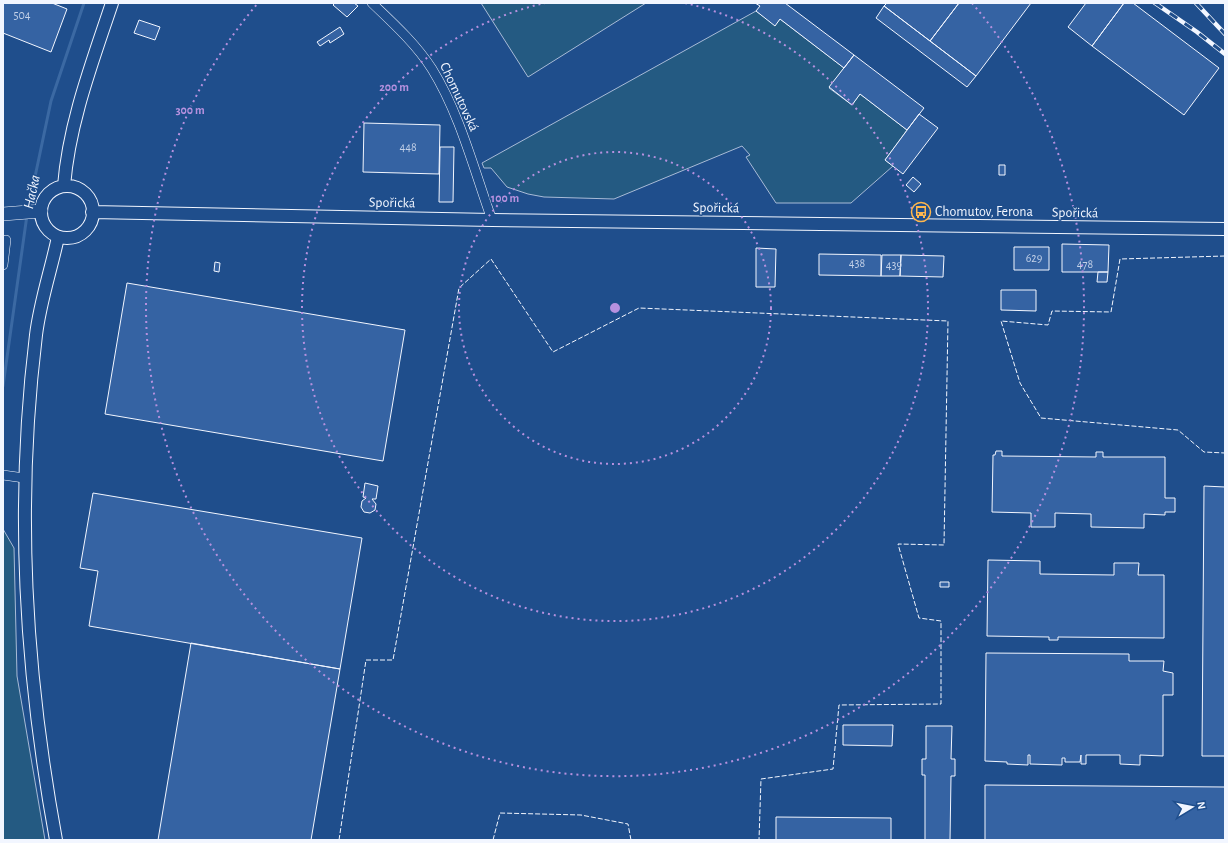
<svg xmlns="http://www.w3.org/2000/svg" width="1228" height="843" viewBox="0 0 1228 843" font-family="'Alegreya Sans',sans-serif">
  <rect width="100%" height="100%" fill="#1f4e8c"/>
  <!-- green -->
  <path fill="#245a82" stroke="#a8bbd7" d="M 481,3 L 646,3 L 528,77 Z
    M 756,11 L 775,25 L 780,19 L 844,68 L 829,88 L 852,105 L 860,94 L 907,130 L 885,160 L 893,166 L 851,203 L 776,203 L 746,157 L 750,155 L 742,146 L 614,199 L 544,197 L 528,194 L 507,187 L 491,168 L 484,168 L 482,163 Z
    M 3,529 L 14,548 L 17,676 L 45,840 L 3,840 Z"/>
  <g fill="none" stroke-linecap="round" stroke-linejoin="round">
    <!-- stream -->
    <path stroke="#3b69a3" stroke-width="3" d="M 28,210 L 51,101 L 84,3
      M 3,386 L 27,215"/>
  </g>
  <!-- building -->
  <path fill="#3563a3" stroke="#f2f6ff" d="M 3,3 L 52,3 L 67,9 L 51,52 L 3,33 Z
    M 335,3 L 354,3 L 358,6 L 347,17 L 333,5 Z
    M 755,3 L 785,3 L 854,55 L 844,68 L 780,19 L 775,26 L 756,11 L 760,6 Z
    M 887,3 L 959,3 L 930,41 L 884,6 Z
    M 959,3 L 1031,3 L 976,76 L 930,41 Z
    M 1086,3 L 1124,3 L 1092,46 L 1068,27 Z
    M 1124,3 L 1133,3 L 1219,68 L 1184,115 L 1092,46 Z
    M 884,6 L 976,76 L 967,87 L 876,18 Z
    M 139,20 L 160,27 L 155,40 L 134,33 Z
    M 340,27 L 344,34 L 330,43 L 329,40 L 320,46 L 317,42 Z
    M 854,55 L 924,108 L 907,130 L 860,94 L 852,105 L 829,87 Z
    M 919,114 L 938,128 L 903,174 L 885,160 Z
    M 364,123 L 440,125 L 439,174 L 363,172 Z
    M 440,147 L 454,147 L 453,202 L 439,202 Z
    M 999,165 L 1005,165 L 1005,175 L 999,175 Z
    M 913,177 L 921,184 L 914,192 L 906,185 Z
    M 1062,244 L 1109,245 L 1108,272 L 1062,272 Z
    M 1014,247 L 1049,247 L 1049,270 L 1014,270 Z
    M 756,248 L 776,249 L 775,287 L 756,287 Z
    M 819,254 L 881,255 L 881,276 L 819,275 Z
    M 882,255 L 901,255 L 900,276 L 881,276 Z
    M 901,255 L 944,256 L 943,277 L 900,276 Z
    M 215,262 L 220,263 L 219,272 L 214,271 Z
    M 1098,272 L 1108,272 L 1107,282 L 1097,282 Z
    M 127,283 L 405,330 L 383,461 L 105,414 Z
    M 1001,290 L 1036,290 L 1036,311 L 1001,310 Z
    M 996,451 L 1002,451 L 1002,456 L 1096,457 L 1096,452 L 1103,452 L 1103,457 L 1165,457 L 1165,498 L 1175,498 L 1175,512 L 1165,512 L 1165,515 L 1144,514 L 1144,528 L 1091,527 L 1091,514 L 1055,513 L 1055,527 L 1031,527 L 1031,513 L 992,512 L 993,455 L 995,455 Z
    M 365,483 L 378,486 L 376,499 L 372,499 L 376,504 L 375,510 L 370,513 L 364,512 L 361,507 L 362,501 L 366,498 L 363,497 Z
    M 1204,486 L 1225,487 L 1225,756 L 1202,756 Z
    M 93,493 L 362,538 L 340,669 L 89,626 L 98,571 L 80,568 Z
    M 988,560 L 1040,561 L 1040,574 L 1114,575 L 1114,563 L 1139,563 L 1138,575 L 1164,575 L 1164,638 L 1058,637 L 1058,640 L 1049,640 L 1049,637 L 987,636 Z
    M 940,582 L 949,582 L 949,587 L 940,587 Z
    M 191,643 L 340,669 L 311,840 L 158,840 Z
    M 986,653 L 1129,654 L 1129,661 L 1164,661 L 1163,671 L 1173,673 L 1173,695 L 1163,695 L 1163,756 L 1140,755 L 1140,765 L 1120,764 L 1120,755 L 1086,755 L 1086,764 L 1081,764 L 1081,755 L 1080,762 L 1065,762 L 1065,758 L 1062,758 L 1062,765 L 1030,764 L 1030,755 L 1028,755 L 1028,765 L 1007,764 L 1007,762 L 985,761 Z
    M 843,725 L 893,725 L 892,746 L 843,745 Z
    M 926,726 L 952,726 L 951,759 L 955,759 L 955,776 L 951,776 L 950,840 L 925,840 L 925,775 L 922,775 L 922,759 L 926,759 Z
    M 985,785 L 1225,787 L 1225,840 L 985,840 Z
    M 776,817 L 891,818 L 891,840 L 776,840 Z"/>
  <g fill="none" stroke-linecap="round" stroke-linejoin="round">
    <defs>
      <path id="minor" d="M 372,3 C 393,23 416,44 432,69 C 460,114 474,170 492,220
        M 3,265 L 6,240
        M 3,475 L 24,478"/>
      <path id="tertiary" d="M 64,186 C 69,123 92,63 112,3
        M41 212a26 26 0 1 1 52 0a26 26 0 1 1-52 0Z
        M 92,212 L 492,220 L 1225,229
        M 56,840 C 25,671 15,506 36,335 C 40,302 51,270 58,237"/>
      <path id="secondary" d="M 3,214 L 41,211"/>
    </defs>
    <!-- minor casing -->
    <use href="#minor" stroke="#f2f6ff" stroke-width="10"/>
    <!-- tertiary casing -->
    <use href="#tertiary" stroke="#f2f6ff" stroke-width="14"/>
    <!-- secondary casing -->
    <use href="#secondary" stroke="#f2f6ff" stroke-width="14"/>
    <!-- minor -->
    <use href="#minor" stroke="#1f4e8c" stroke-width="9"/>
    <!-- tertiary -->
    <use href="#tertiary" stroke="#1f4e8c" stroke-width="12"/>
    <!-- secondary -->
    <use href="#secondary" stroke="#1f4e8c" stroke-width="13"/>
    <defs>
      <path id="rail" d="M 1155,3 L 1197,32 L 1225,54
        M 1196,3 L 1225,34"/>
    </defs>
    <!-- rail casing -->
    <use href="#rail" stroke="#f2f6ff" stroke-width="4.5"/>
    <!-- rail -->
    <use href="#rail" stroke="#1f4e8c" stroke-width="3" stroke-dasharray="9" stroke-linecap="butt"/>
    <!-- fence -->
    <path stroke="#f2f6ff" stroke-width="1" stroke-dasharray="5 2" stroke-linecap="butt" d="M 1225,256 L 1120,259 L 1111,312 L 1052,311 L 1048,325 L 1001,321 L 1020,383 L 1041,418 L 1178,430 L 1204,452 L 1225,453
      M 339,840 L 366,660 L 393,660 L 459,288 L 491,259 L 553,352 L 639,308 L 948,321 L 944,545 L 898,544 L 919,618 L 941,621 L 941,704 L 839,705 L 833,769 L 761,779 L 759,840
      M 493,840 L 500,813 L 581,815 L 628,824 L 631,840"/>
  </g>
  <!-- distance rings -->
  <g fill="none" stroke="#b691df" stroke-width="2" stroke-dasharray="2 4">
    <circle cx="615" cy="308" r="156"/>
    <path d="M685 3A313 313 0 1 1 545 3"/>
    <path d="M972 3A469 469 0 1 1 258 3"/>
  </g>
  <!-- icons -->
  <defs>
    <symbol id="bus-ring" viewBox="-11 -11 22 22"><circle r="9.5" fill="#1f4e8c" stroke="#ffb74d" stroke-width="1.5"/><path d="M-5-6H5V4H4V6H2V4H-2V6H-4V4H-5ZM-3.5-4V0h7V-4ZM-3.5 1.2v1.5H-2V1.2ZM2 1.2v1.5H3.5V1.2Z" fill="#ffb74d"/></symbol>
  </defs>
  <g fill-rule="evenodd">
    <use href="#bus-ring" x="910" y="201" width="22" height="22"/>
  </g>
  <g text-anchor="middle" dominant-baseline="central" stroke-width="3" stroke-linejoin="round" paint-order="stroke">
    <!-- number labels -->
    <g font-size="12" fill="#c3d1e8">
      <text x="22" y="15">504</text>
      <text x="408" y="147">448</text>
      <text x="1034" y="258">629</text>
      <text x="857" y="263">438</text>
      <text x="1085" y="264">478</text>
      <text x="894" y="265">439</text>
    </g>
    <!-- street labels -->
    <g font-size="14" fill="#f2f6ff" stroke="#1f4e8c">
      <text transform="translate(459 97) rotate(65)">Chomutovská</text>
      <text transform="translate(392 203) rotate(1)">Spořická</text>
      <text transform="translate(716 208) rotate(1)">Spořická</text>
      <text transform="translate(1075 213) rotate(1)">Spořická</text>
    </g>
    <!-- poi labels -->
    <g font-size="14" fill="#f2f6ff" stroke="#1f4e8c" text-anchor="start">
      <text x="935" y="212">Chomutov, Ferona</text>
    </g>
    <!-- water labels -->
    <g font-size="15" font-style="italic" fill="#f2f6ff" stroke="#1f4e8c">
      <text transform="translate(32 192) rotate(-78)">Hačka</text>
    </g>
  </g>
  <circle cx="615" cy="308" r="6" fill="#b691df" stroke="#1f4e8c" stroke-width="2"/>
  <g font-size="12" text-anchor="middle" font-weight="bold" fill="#b691df" stroke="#1f4e8c" stroke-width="3" stroke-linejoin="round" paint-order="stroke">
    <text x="394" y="91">200 m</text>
    <text x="190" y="114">300 m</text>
    <text x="505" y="202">100 m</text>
  </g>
  <!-- border -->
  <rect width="1228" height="843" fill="none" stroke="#f2f6ff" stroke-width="8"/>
  <!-- north arrow -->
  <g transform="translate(1192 807) rotate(80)" stroke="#1f4e8c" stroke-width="3" paint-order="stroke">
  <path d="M0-3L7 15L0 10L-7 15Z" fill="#f2f6ff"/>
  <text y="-6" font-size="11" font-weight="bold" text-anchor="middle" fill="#f2f6ff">N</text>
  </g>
</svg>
